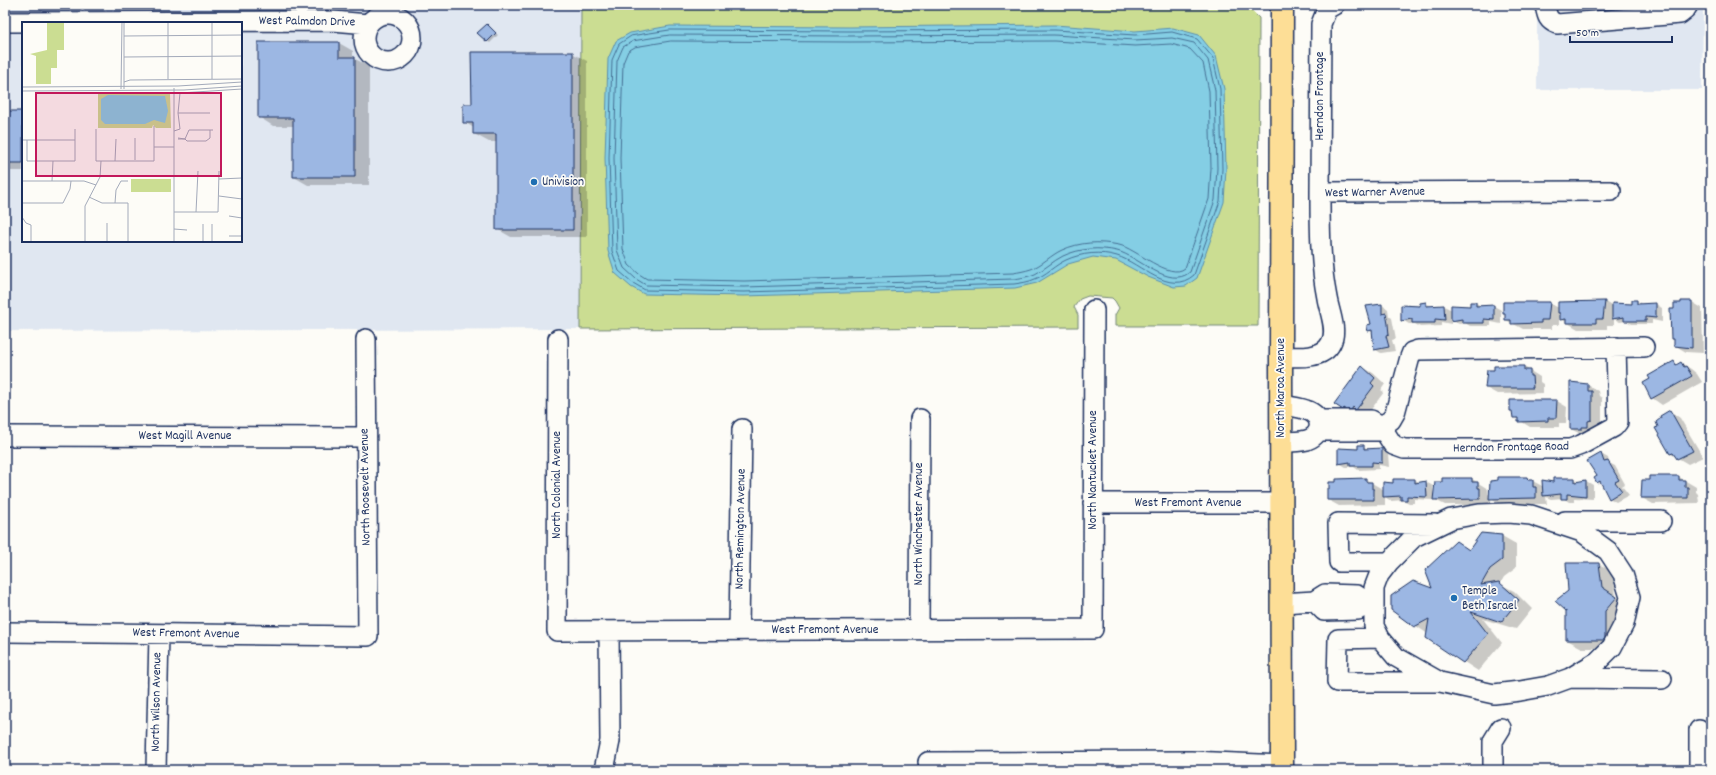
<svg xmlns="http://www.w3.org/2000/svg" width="1716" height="775" viewBox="0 0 1716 775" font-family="Dekko,sans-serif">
  <rect width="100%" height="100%" fill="#fdfcf7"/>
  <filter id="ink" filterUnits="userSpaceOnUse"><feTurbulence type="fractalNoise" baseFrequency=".025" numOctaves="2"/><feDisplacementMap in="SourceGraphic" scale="8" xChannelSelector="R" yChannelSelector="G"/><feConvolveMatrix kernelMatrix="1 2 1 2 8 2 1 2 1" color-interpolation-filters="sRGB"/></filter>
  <g filter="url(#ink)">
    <!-- built -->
    <path fill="#e0e7f1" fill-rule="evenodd" d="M 5,5 L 581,5 L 580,329 L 5,331 ZM 23,23 L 241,23 L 241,241 L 23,241 Z
      M 1651,5 L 1703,5 L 1702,90 L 1537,90 L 1537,14 Z"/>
    <!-- green -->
    <path fill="#cbdd92" stroke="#738678" d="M 581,5 L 1246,5 L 1259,18 L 1258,326 L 1115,326 L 1115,315 L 1119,308 L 1115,301 L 1112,298 L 1088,296 L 1080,299 L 1074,307 L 1078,315 L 1078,327 L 580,329 Z"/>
    <!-- water -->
    <path fill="#84cee4" stroke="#5a8eae" d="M 1055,25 L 1135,31 L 1173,28 L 1199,35 L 1216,56 L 1224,89 L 1226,169 L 1224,202 L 1197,278 L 1186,286 L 1174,287 L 1148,277 L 1116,260 L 1093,257 L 1068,264 L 1037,283 L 1015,288 L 744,296 L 644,294 L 631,287 L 615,273 L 608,251 L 605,158 L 608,59 L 616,41 L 630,33 L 670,26 L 849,27 Z"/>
    <!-- shadow -->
    <path fill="#0003" d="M 487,25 L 498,35 L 490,43 L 487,41 Z
      M 259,43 L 339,43 L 353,51 L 353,58 L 369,66 L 369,185 L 308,185 L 294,177 L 294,126 L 273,126 L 259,117 Z
      M 572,53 L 587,61 L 587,237 L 511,237 L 497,229 L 497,142 L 489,142 L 474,134 L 474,128 L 464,122 L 473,105 Z
      M 5,100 L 5,112 L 23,112 L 23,171 L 5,171 Z
      M 1633,301 L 1637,301 L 1643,305 L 1656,304 L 1662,308 L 1662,322 L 1652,320 L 1652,324 L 1632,324 L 1626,321 L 1620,322 L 1614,319 L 1614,325 L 1607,325 L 1607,329 L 1578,329 L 1559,318 L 1559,325 L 1552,325 L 1552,329 L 1523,329 L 1506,320 L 1506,314 L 1504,313 L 1549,303 L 1559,308 L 1605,302 L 1613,307 L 1633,306 Z
      M 1692,302 L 1702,308 L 1703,353 L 1686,352 L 1676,346 L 1676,341 L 1672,339 Z
      M 1426,303 L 1432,307 L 1444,306 L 1452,310 L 1471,308 L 1476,303 L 1482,307 L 1494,306 L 1501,310 L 1501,324 L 1491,322 L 1491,326 L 1470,326 L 1465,323 L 1459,324 L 1451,320 L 1451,324 L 1441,322 L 1441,326 L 1420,327 L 1415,324 L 1409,324 L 1402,320 L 1421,308 L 1421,304 Z
      M 1382,305 L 1388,309 L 1389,316 L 1392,318 L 1396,339 L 1392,340 L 1395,351 L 1381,353 L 1374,349 L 1373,333 L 1369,330 Z
      M 1674,363 L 1677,365 L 1681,363 L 1691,369 L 1697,374 L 1702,382 L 1662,405 L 1652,398 Z
      M 1362,367 L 1373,373 L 1385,384 L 1381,390 L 1384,392 L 1367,415 L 1354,416 L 1335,403 Z
      M 1524,367 L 1540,377 L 1540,382 L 1543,384 L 1543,393 L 1497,394 L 1486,388 Z
      M 1588,385 L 1598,391 L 1599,396 L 1602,398 L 1602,426 L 1582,435 L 1571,429 Z
      M 1557,401 L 1567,407 L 1566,423 L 1559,423 L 1559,427 L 1530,427 L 1514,417 L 1514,412 L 1511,411 Z
      M 1670,411 L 1680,418 L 1703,457 L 1688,464 L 1671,454 L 1657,429 L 1660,427 Z
      M 1363,446 L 1369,450 L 1382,449 L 1388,453 L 1389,467 L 1379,465 L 1379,469 L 1358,470 L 1354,467 L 1346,467 L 1339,463 Z
      M 1601,454 L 1608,458 L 1609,463 L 1615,466 L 1625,484 L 1622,486 L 1629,495 L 1616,502 L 1609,498 L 1604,486 L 1598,482 Z
      M 1650,477 L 1679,477 L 1696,487 L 1696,492 L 1698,494 L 1699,503 L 1653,504 L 1642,498 L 1650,481 Z
      M 1527,478 L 1544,487 L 1554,483 L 1575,479 L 1578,481 L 1586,481 L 1593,485 L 1593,499 L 1574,498 L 1574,502 L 1569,502 L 1563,498 L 1551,499 L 1546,497 L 1547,504 L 1501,504 L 1491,498 L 1491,505 L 1445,505 L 1433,499 L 1433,500 L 1414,499 L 1414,503 L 1409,503 L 1403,500 L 1391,501 L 1385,497 L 1385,505 L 1339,506 L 1328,500 L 1365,479 L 1384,490 L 1394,484 L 1415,480 L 1419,482 L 1426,482 L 1433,486 L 1433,494 L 1435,494 L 1472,479 L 1488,489 L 1488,494 L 1490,495 Z
      M 1502,536 L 1516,544 L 1516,568 L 1504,577 L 1500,584 L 1514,591 L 1532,609 L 1516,629 L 1483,619 L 1502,643 L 1478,671 L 1427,638 L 1428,634 L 1392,610 L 1434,589 L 1456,542 L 1470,550 Z
      M 1599,564 L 1613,572 L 1616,596 L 1631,606 L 1619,648 L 1582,648 L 1567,640 L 1569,591 Z"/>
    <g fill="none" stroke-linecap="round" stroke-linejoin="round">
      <!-- shore -->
      <path stroke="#456f94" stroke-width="1" d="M 670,30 L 850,31 L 1055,30 L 1135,35 L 1172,32 L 1197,39 L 1213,58 L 1220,89 L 1222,169 L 1220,201 L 1194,275 C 1169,297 1141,263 1117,256 C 1101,251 1081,253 1066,260 C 1055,265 1046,275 1035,279 C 1029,282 1021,283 1014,284 L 744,292 L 645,290 L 633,283 L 619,271 L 612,251 L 609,158 L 612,60 L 619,44 L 631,36 Z
        M 670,35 L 850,36 L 1054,35 L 1135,40 L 1172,38 L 1194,43 L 1208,60 L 1215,90 L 1217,168 L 1215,200 L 1190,272 C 1169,290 1138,256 1117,251 C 1100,247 1080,248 1063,256 C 1053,261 1045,269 1035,274 C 1028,277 1020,278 1014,279 L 744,287 L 646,285 L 636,279 L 624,268 L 617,250 L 614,158 L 617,61 L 623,47 L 633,41 Z
        M 671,41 L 850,42 L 1054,41 L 1135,46 L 1171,44 L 1190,49 L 1203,63 L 1209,91 L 1211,168 L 1209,199 L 1185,268 C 1170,281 1135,248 1119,245 C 1099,241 1080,242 1062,250 C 1051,255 1042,265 1031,269 C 1025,271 1019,272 1013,273 L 744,281 L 647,279 L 639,274 L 629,265 L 623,249 L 620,158 L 623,63 L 628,51 L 635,47 Z"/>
    </g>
    <!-- building -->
    <path fill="#9cb7e3" stroke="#1b2f5e" d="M 487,24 L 496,33 L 487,42 L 477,33 Z
      M 258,42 L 339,42 L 339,57 L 355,57 L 355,177 L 293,177 L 293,118 L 258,118 Z
      M 471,52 L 573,52 L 573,230 L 496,230 L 496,134 L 473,134 L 473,123 L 463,123 L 463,104 L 472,104 Z
      M 5,111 L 23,111 L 23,163 L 5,163 Z
      M 1632,300 L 1637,300 L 1637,304 L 1656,303 L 1656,318 L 1646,317 L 1646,321 L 1624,321 L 1624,317 L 1612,319 L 1612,303 L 1632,304 Z
      M 1605,301 L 1603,319 L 1596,319 L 1596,323 L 1566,323 L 1566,319 L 1560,320 L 1560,313 L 1558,313 L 1558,302 Z
      M 1681,301 L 1692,301 L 1692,348 L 1674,346 L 1674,339 L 1671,339 L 1670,309 L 1674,309 L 1674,303 L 1681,303 Z
      M 1426,302 L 1426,306 L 1444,305 L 1445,320 L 1435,319 L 1435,323 L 1412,323 L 1412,319 L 1401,321 L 1401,305 L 1420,306 L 1420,303 Z
      M 1470,302 L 1476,302 L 1476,306 L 1494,305 L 1494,320 L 1484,319 L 1484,323 L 1462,323 L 1462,319 L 1451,321 L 1451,305 L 1470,306 Z
      M 1503,302 L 1550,302 L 1548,320 L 1541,320 L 1541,323 L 1511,324 L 1511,320 L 1505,320 L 1505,313 L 1503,313 Z
      M 1382,304 L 1382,314 L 1386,313 L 1388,324 L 1389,335 L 1386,336 L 1389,347 L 1374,350 L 1372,330 L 1368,331 L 1367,328 L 1367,325 L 1371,324 L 1366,306 Z
      M 1674,361 L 1676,365 L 1681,362 L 1684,367 L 1686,366 L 1692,376 L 1651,399 L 1643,383 L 1650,379 L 1648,376 Z
      M 1362,366 L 1375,378 L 1371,383 L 1374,386 L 1356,410 L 1353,407 L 1350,412 L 1344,408 L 1343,410 L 1334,404 Z
      M 1494,366 L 1524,366 L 1524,370 L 1530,370 L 1530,376 L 1532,376 L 1533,388 L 1485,388 L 1487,370 L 1494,370 Z
      M 1570,382 L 1588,384 L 1588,391 L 1592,391 L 1592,420 L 1588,421 L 1588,427 L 1582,427 L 1582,429 L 1570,429 Z
      M 1510,400 L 1557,400 L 1556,418 L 1548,418 L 1548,421 L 1518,422 L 1518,418 L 1513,418 L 1512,411 L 1510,411 Z
      M 1670,410 L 1693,451 L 1677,459 L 1673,453 L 1670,454 L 1655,428 L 1658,427 L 1656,422 L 1661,418 L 1660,416 Z
      M 1358,445 L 1364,445 L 1364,449 L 1382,448 L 1382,463 L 1372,462 L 1372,466 L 1350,466 L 1350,462 L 1338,464 L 1338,448 L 1358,449 Z
      M 1601,453 L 1604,462 L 1608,461 L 1619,480 L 1615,482 L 1622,491 L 1609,499 L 1600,481 L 1597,483 L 1594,478 L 1597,476 L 1587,461 Z
      M 1649,476 L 1679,476 L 1679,480 L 1685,480 L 1685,487 L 1688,487 L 1688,498 L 1641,498 L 1642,480 L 1649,480 Z
      M 1498,477 L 1527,477 L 1528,480 L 1533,480 L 1533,487 L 1536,487 L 1536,498 L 1489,499 L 1490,481 L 1498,480 Z
      M 1366,478 L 1366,482 L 1372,482 L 1372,489 L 1374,489 L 1374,500 L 1327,500 L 1327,489 L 1329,489 L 1329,482 L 1336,482 L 1336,479 Z
      M 1442,478 L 1472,478 L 1472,482 L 1478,482 L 1478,488 L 1480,488 L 1480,499 L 1433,500 L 1435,482 L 1442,482 Z
      M 1553,478 L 1575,478 L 1575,482 L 1586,480 L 1586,496 L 1567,494 L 1567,499 L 1561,499 L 1561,494 L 1543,496 L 1542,480 L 1553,482 Z
      M 1393,479 L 1415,479 L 1415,483 L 1426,481 L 1427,497 L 1407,496 L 1407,500 L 1401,500 L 1401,496 L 1383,497 L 1383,482 L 1393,483 Z
      M 1481,533 L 1502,535 L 1502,560 L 1490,569 L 1481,585 L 1499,582 L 1519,600 L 1501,622 L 1471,612 L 1488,634 L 1463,663 L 1426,638 L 1429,619 L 1414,627 L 1391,610 L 1391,596 L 1413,581 L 1432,588 L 1425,570 L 1456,541 L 1469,550 Z
      M 1566,563 L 1599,563 L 1602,587 L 1617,597 L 1605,611 L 1605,640 L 1566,640 L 1566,611 L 1555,601 L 1568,591 Z"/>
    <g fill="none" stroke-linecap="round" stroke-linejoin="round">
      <defs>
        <path id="minor" d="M 1545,5 C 1547,15 1547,20 1557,24 L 1680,14 L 1685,10 L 1688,5
          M364 38a24 24 0 1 1 48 0a24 24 0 1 1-48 0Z
          M 5,22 L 333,21 L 368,24
          M 1320,192 L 1321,24 L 1327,9 L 1334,5
          M 558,339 L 557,631 L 1093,629 L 1094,310
          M 1616,347 L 1618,422 L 1614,427 L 1581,445 L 1570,449 L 1404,449 L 1393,445 L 1381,426 L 1391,420 L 1395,413 L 1410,357 L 1412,352 L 1418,350 L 1644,347
          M 1281,356 C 1296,357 1323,360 1331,343 C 1338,330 1329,311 1327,298 C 1320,263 1320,227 1320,192 L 1611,191
          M 1281,405 C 1289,406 1298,407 1306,410 C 1323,415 1324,434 1307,440 C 1299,442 1290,442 1282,442
          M 1319,431 L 1377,431 L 1381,426 L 1371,420 L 1319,420
          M 5,436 L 366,437
          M 1093,503 L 1282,503
          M 1509,513 L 1531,515 L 1582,532 L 1608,551 L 1623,574 L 1630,597 L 1624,624 L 1612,647 L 1598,661 L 1570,678 L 1548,686 L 1520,691 L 1494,694 L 1440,682 L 1396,657 L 1380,638 L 1374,626 L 1374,588 L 1379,575 L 1389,562 L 1414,537 L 1451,519 L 1479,514 Z
          M 1565,521 L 1661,521
          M 1389,562 L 1339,562 L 1338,523 L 1435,524
          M 1314,601 L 1324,611 L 1358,610 L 1366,603
          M 1282,603 L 1314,601 L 1325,594 L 1357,595 L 1366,603 L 1374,604
          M 919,629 L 920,419
          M 739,630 L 742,429
          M 5,632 L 368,636 L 366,339
          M 1380,638 L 1338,639 L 1337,682 L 1437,682
          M 1570,678 L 1662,679
          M 928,762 L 1191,761 L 1282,765
          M 156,770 L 159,634
          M 604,770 L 610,741 L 609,631
          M 1493,770 L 1493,741 L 1501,728
          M 1699,770 L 1699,730"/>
        <path id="major" d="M 1282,5 L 1281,356 L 1282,770"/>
      </defs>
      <!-- minor casing -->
      <use href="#minor" stroke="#1b2f5e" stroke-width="22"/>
      <!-- major casing -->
      <use href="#major" stroke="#1b2f5e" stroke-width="25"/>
      <!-- minor -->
      <use href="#minor" stroke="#fdfcf7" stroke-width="19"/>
      <!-- major -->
      <use href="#major" stroke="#fdde96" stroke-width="22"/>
    </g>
  </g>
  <!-- markers -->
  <g fill="#1f6fb2" stroke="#fdfcf7" stroke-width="1.5">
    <circle cx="534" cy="182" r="4"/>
    <circle cx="1454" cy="598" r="4"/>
  </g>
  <g text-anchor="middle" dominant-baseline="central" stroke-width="3.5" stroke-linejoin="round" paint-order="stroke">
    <!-- street labels -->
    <g font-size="13" fill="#1b2f5e" stroke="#fdfcf7">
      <text transform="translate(307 22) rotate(1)">West Palmdon Drive</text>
      <text transform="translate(1320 96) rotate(-90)">Herndon Frontage</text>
      <text transform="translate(1375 193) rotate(-1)">West Warner Avenue</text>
      <text transform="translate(1281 388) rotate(-90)">North Maroa Avenue</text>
      <text x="185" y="436">West Magill Avenue</text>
      <text transform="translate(1511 448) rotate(-1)">Herndon Frontage Road</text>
      <text transform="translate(1093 470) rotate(-90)">North Nantucket Avenue</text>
      <text transform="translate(557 485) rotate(-90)">North Colonial Avenue</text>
      <text transform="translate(366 487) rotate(-91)">North Roosevelt Avenue</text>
      <text x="1188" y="503">West Fremont Avenue</text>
      <text transform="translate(919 524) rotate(-90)">North Winchester Avenue</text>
      <text transform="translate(741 529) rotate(-89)">North Remington Avenue</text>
      <text x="825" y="630">West Fremont Avenue</text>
      <text transform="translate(186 634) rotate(1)">West Fremont Avenue</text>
      <text transform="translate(157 702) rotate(-89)">North Wilson Avenue</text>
    </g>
    <!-- poi labels -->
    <g font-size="13" fill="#1b2f5e" stroke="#fdfcf7" text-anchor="start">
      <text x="542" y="182">Univision</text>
      <text x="1462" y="591">Temple<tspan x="1462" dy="15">Beth Israel</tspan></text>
    </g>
  </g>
  <!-- overview -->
  <g transform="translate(22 22)">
    <rect width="220" height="220" fill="#fdfcf7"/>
    <path d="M 25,0 L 42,0 L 42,28 L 35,28 L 35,46 L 29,46 L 29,62 L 14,62 L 14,34 L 8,32 L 25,28 ZM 76,70 L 148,71 L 149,106 L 134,106 L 131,103 L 130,106 L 76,106 ZM 109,157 L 149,157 L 149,170 L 109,170 Z" fill="#cbdd92"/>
    <path d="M 86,73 L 143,74 L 146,89 L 143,101 L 132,98 L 123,102 L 83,102 L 79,98 L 79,77 Z" fill="#84cee4"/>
    <path fill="none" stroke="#a3aaba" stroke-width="1" d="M 146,0 L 146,57M 190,0 L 190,57M 102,14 L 220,13M 102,35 L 220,34M 102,60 L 108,58 L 220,57M 0,65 L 156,64 L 220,60M 99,67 L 100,0M 102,67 L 102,0M 0,69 L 162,68 L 220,64M 156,91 L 158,71 L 220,67M 74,107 L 74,139 L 132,139 L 132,104M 188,108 L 188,116 L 184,119 L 165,119 L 163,117 L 167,108 L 191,108M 152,109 L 158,107 L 156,91 L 188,91M 156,117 L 163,117 L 156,116M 0,118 L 53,118M 5,118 L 5,139 L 53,139 L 53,107M 132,125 L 152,125M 113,138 L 113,116M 93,139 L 94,117M 197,157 L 220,156M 0,159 L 62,159 L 74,163M 30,159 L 31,139M 197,174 L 220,177M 67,175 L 80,181 L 106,181 L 106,220M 0,179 L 0,195 L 4,201 L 9,203 L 9,220M 0,181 L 41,181 L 48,167 L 49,159M 93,181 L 94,168 L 99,159 L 106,159M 152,190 L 196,190 L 197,149M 174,190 L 176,149M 207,194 L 220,196M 152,207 L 165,208M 207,214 L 220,214M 63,220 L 63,184 L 78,155 L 79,139M 85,220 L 85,201M 152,220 L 152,66M 181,220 L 181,202M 190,220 L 190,202"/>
    <path fill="#c2185b" fill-opacity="0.15" stroke="#c2185b" stroke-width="2" d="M 14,71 L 199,71 L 199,154 L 14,154 Z"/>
    <rect width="220" height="220" fill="none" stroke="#1b2f5e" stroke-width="2"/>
  </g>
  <!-- margin -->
  <rect width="1716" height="775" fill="none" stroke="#fdfcf7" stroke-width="20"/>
  <rect x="10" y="10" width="1696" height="755" fill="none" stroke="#1b2f5e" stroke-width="1.5" filter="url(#ink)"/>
  <!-- scale -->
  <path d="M1570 36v6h102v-6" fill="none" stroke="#1b2f5e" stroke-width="2"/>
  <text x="1576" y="36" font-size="12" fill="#1b2f5e" stroke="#fdfcf7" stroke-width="3" paint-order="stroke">50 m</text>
</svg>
